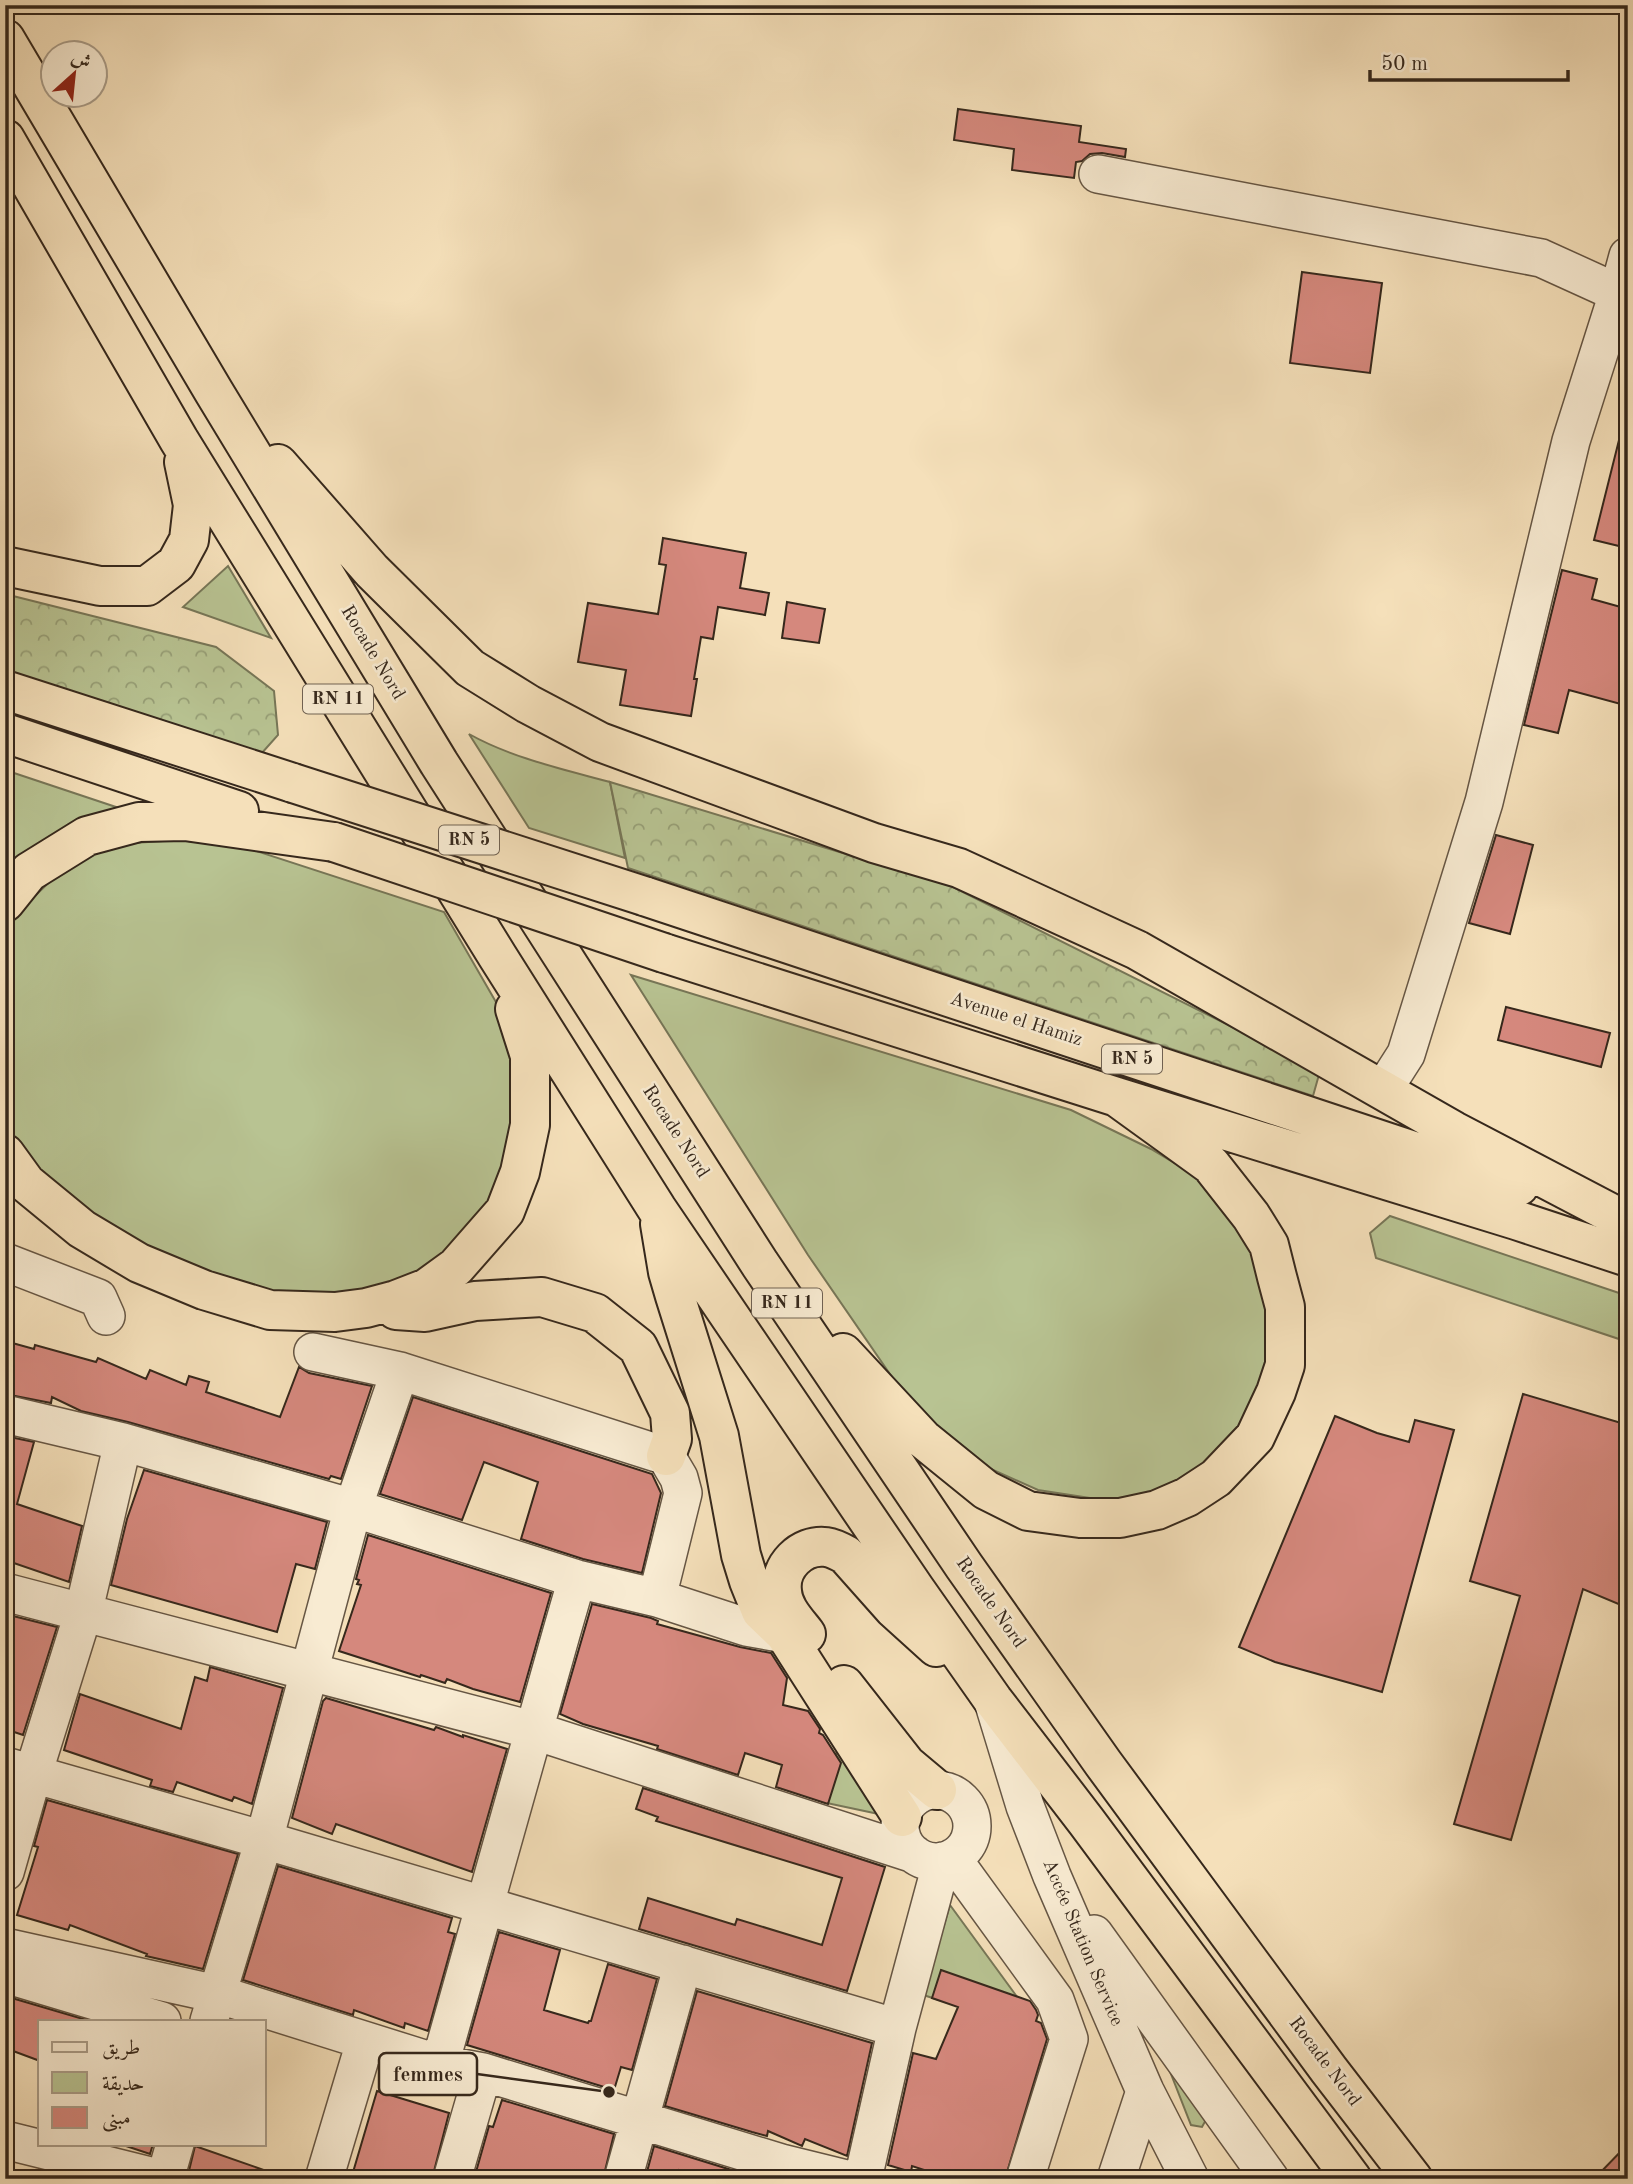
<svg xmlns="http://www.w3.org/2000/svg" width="1633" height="2184" viewBox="0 0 1633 2184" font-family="'Old Standard TT',Amiri,serif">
  <defs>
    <pattern id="forest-crowns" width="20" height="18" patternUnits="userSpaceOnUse" patternTransform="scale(1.75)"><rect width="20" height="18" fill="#b8c392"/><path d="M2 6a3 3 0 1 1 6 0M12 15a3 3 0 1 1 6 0" fill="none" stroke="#969e76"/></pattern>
  </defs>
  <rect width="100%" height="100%" fill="#f5e0ba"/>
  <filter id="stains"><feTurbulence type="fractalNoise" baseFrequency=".00286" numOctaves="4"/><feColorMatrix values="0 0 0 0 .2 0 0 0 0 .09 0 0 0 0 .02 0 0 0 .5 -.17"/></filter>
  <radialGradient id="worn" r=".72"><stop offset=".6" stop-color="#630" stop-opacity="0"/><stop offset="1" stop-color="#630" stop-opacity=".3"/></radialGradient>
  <!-- green -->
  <path fill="#b8c392" stroke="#777657" stroke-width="2" d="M 228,566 L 271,638 L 183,607 Z
    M 469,734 C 512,758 562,769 610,782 L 625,858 L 529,828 Z
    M 5,770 L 125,810 L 5,872 Z
    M 179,840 L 247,848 L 444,912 L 504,1016 L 512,1037 L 519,1131 L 484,1215 L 421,1276 L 379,1289 L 294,1296 L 225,1282 L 149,1249 L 102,1223 L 42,1175 L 5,1123 L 5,936 L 14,916 L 64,868 L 118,844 Z
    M 631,975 L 1071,1110 L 1151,1149 L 1211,1185 L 1250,1235 L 1275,1329 L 1262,1391 L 1244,1426 L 1206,1468 L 1161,1493 L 1103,1500 L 1038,1490 L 973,1461 L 903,1393 L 808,1255 Z
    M 1390,1216 L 1628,1296 L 1628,1342 L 1376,1258 L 1370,1233 Z
    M 841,1737 L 888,1816 L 822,1802 Z
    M 950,1905 L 1042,2031 L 923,1995 Z
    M 1169,2069 L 1208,2116 L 1202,2127 L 1191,2125 Z"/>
  <!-- forest -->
  <path fill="url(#forest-crowns)" stroke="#777657" stroke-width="2" d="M 5,594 L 216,647 L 274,691 L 278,735 L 261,754 L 5,672 Z
    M 610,782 L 951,886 L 1320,1071 L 1313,1096 L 628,868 Z"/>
  <!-- building -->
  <path fill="#d5887d" stroke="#36281c" stroke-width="2" d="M 958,109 L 1081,126 L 1079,142 L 1126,149 L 1125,157 L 1102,153 L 1090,154 L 1082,161 L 1076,162 L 1074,178 L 1012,170 L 1014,149 L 954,140 Z
    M 1302,272 L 1382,283 L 1370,373 L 1290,363 Z
    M 1620,436 L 1628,437 L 1628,526 L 1623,547 L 1594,540 Z
    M 663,538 L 746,553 L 740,588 L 769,593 L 765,615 L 718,607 L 713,639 L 701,637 L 694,679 L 697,679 L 691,716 L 620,705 L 626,670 L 578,662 L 588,603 L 658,614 L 666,565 L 659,564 Z
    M 1562,570 L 1597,579 L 1592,599 L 1628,609 L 1628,706 L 1569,690 L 1558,733 L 1524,725 Z
    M 787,602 L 825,609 L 819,643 L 782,638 Z
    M 1496,835 L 1533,845 L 1510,934 L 1469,923 Z
    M 1506,1007 L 1610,1033 L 1601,1067 L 1498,1040 Z
    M 5,1341 L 34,1349 L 35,1345 L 96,1362 L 98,1358 L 146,1379 L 150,1370 L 186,1385 L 189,1376 L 209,1382 L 206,1392 L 280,1417 L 299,1367 L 309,1373 L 372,1386 L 341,1479 L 331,1476 L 329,1479 L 128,1422 L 81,1411 L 52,1397 L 51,1403 L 5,1394 Z
    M 1523,1394 L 1628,1425 L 1628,1608 L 1583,1589 L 1511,1840 L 1454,1824 L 1520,1596 L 1470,1581 Z
    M 413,1397 L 652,1474 L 661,1493 L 642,1573 L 583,1559 L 521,1539 L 538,1482 L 484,1462 L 462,1520 L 380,1494 Z
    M 1335,1416 L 1377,1433 L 1409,1442 L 1415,1420 L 1454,1430 L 1382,1692 L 1275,1662 L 1239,1647 Z
    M 5,1436 L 34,1442 L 17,1504 L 82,1526 L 69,1582 L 5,1560 Z
    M 144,1470 L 327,1522 L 315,1569 L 296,1564 L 277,1632 L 111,1585 L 127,1519 Z
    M 368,1535 L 551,1593 L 520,1702 L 473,1689 L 447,1679 L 445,1683 L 421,1675 L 420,1677 L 339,1651 L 361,1585 L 357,1584 L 359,1580 L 356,1579 Z
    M 592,1604 L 651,1618 L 658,1621 L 657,1624 L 740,1647 L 771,1653 L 787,1678 L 783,1705 L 808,1711 L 820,1729 L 819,1733 L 823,1735 L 841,1763 L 828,1804 L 776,1787 L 782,1765 L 745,1753 L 738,1775 L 657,1749 L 658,1746 L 583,1724 L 560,1714 Z
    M 5,1614 L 57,1627 L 23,1735 L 5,1729 Z
    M 210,1667 L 283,1688 L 252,1804 L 234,1797 L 232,1801 L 177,1782 L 173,1792 L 150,1786 L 152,1780 L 64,1750 L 80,1694 L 181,1729 L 195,1677 L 207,1681 Z
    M 326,1698 L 434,1730 L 436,1727 L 463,1737 L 463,1735 L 507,1749 L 472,1872 L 336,1824 L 332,1834 L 292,1818 L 323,1701 Z
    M 643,1788 L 885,1867 L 847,1991 L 639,1929 L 648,1898 L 735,1925 L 737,1919 L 822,1945 L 842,1878 L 656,1821 L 658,1817 L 636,1809 Z
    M 47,1800 L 238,1854 L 203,1969 L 146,1956 L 147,1954 L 70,1925 L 68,1930 L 17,1915 L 38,1847 L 34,1846 Z
    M 278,1866 L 452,1918 L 448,1932 L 455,1934 L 428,2031 L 405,2023 L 404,2028 L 354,2010 L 353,2015 L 243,1980 Z
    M 499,1932 L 560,1950 L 544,2010 L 588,2023 L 589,2021 L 591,2021 L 608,1964 L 657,1979 L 632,2070 L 621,2067 L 614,2090 L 467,2045 Z
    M 941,1970 L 1030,2001 L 1036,2010 L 1038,2015 L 1036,2021 L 1041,2023 L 1047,2039 L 1005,2179 L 952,2179 L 912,2166 L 911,2172 L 888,2165 L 913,2053 L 936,2059 L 958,2007 L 932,1998 Z
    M 697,1991 L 872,2043 L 847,2156 L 805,2139 L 802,2146 L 768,2131 L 767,2136 L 752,2132 L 665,2106 Z
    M 5,1996 L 90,2021 L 40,2021 L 40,2061 L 5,2048 Z
    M 377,2091 L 449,2113 L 432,2179 L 351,2179 Z
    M 502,2100 L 614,2134 L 603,2179 L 474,2179 L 489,2126 L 493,2127 Z
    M 120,2144 L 153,2144 L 150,2154 Z
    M 1628,2144 L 1628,2179 L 1594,2179 Z
    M 195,2146 L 281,2176 L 280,2179 L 187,2179 Z
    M 654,2146 L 738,2172 L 736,2179 L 704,2179 L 679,2170 L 677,2179 L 645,2179 Z"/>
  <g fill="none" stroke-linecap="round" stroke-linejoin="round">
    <defs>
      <path id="minor" d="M 1098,174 L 1541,258 L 1618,293
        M 1383,1090 L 1406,1054 L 1484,802 L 1571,441 L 1618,293 L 1628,256
        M 5,1262 L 98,1298 L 106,1316
        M 313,1352 L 400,1371 L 666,1456 L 679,1478 L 683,1493 L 657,1598
        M 5,1414 L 123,1442 L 353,1508 L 577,1579 L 657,1598 L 746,1627 L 785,1634
        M 5,1592 L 532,1730 L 914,1854
        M 993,1701 L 1025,1806 L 1052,1876 L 1145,2091 L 1190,2179
        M 5,1766 L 264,1840 L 897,2028
        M900 1826a36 36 0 1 1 72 0a36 36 0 1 1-72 0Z
        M 952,1858 L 1055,2000 L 1069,2039 L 1025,2179
        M 5,1872 L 33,1774 L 83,1614 L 123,1442
        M 1094,1934 L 1270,2179
        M 5,1947 L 217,1994 L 440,2064 L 483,2072 L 781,2163 L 846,2179
        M 5,1974 L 162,2021
        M 209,2021 L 264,1840 L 353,1508 L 400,1371
        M 440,2064 C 487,1902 530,1740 577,1579
        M 5,2140 L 162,2179
        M 165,2179 L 175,2144
        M 324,2179 L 365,2042
        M 452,2179 L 483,2072
        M 623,2179 L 683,1964
        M 863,2179 L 897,2028 L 942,1861
        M 1116,2179 L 1145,2091"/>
      <path id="highway" d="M 5,39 L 214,392 L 439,763 L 760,1264 L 964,1566 L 1103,1763 L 1329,2070 L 1413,2179
        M 5,139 L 179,440 L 498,957 L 657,1209 L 915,1589 L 993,1700 L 1086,1821 L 1352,2179
        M 278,464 L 372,571 L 470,668 L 528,704 L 600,742 L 874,843 L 959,868 L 1137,950 L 1454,1131 L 1622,1219
        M 5,566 L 100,586 L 147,586 L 176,564 L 189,540 L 193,505 L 184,462
        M 5,690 L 293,783
        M 5,733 L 239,811
        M 644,896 L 1519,1186
        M 5,902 L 29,872 L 87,836 L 139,822 L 185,821 L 334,842
        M 664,953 L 1117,1097 L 1516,1220 L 1628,1257
        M 5,1154 L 26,1183 L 82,1229 L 139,1263 L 204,1290 L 270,1310 L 335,1312 L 366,1308 L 396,1300 L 427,1288 L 456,1267 L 505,1211 L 520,1172 L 530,1125 L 530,1056 L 515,1009
        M 660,1224 L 668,1272 L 675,1296 L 719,1436 L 741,1555 L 749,1581 L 761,1611 L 785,1634 L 902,1817
        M 396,1310 L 425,1312 L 475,1301 L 542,1297 L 595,1313 L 638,1347 L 670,1413 L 672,1439 L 666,1456
        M 843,1353 L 923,1439 L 986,1490 L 1028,1511 L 1080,1518 L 1120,1518 L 1157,1510 L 1187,1497 L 1216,1478 L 1255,1437 L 1276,1392 L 1285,1365 L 1285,1307 L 1277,1277 L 1269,1245 L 1251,1216 L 1211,1165 L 1117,1097
        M 806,1634 C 796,1621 783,1608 782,1591 C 779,1567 801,1544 826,1547 C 833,1548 839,1551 846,1555 L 894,1609 L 936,1647
        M 844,1685 L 906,1764 L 937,1790"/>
    </defs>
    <!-- minor casing -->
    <use href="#minor" stroke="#665644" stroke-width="40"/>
    <!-- highway casing -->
    <use href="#highway" stroke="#36281c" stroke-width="42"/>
    <!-- minor -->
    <use href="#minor" stroke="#f8ebd2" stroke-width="37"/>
    <!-- highway -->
    <use href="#highway" stroke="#f5e0ba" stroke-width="38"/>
    <defs>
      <path id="highway-bridge" d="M 293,783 L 644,896
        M 334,842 L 664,953"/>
    </defs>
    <!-- highway-bridge casing -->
    <use href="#highway-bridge" stroke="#36281c" stroke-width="42" stroke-linecap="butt"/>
    <!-- highway-bridge -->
    <use href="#highway-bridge" stroke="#f5e0ba" stroke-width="38"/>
  </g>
  <g text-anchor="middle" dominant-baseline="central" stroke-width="5" stroke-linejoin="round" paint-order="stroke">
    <!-- shield labels -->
    <g fill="#f8ebd2" stroke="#706253" stroke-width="2">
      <rect x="303" y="684.5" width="70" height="29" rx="5"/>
      <rect x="439" y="825.5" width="60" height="29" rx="5"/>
      <rect x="1102" y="1044.5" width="60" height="29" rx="5"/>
      <rect x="752" y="1288.5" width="70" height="29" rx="5"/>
    </g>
    <g font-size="18" font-weight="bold" fill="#36281c">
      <text x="338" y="699">RN 11</text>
      <text x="469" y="840">RN 5</text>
      <text x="1132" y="1059">RN 5</text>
      <text x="787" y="1303">RN 11</text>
    </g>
    <!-- street labels -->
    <g font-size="19" fill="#36281c" stroke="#f8ebd2">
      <text transform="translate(372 653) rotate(59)">Rocade Nord</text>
      <text transform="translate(1016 1020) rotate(18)">Avenue el Hamiz</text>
      <text transform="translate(675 1132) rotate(57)">Rocade Nord</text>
      <text transform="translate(990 1603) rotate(55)">Rocade Nord</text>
      <text transform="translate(1082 1943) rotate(67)">Accée Station Service</text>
      <text transform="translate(1324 2062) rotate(53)">Rocade Nord</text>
    </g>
  </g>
  <!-- callouts -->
  <path fill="none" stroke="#36281c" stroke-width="2.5" d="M609 2092L477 2074"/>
  <circle fill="#36281c" stroke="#f8ebd2" stroke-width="2.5" cx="609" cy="2092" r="7"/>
  <rect fill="#f8ebd2" stroke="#36281c" stroke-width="2.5" x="379" y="2053" width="98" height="42" rx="7"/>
  <g font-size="21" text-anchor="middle" font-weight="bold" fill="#36281c">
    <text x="428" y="2081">femmes</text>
  </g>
  <!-- margin -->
  <rect width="1633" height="2184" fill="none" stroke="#f5e0ba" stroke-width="28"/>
  <rect x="7" y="7" width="1619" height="2170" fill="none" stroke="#36281c" stroke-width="3.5"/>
  <rect x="14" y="14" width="1605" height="2156" fill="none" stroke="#36281c" stroke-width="2"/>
  <!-- legend -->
  <rect x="38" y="2020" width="228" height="126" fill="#f8ebd2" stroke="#aa9d89" stroke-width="2"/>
  <rect x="52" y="2042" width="35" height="10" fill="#f8ebd2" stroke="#aa9d89" stroke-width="2"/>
  <text x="102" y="2054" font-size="21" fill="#36281c">طريق</text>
  <rect x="52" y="2072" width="35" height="21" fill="#b8c392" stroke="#aa9d89" stroke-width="2"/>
  <text x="102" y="2090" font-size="21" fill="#36281c">حديقة</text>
  <rect x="52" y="2107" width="35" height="21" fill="#d5887d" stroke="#aa9d89" stroke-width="2"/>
  <text x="102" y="2124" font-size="21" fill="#36281c">مبنى</text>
  <!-- north arrow -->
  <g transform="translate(74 74) rotate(27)"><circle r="33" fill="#f8ebd2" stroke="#aa9d89" stroke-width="2"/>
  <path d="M0-5L12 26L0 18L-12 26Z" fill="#8f2418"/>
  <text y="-10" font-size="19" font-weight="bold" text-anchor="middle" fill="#36281c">ش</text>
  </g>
  <!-- scale -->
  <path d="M1370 70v10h198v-10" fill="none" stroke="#36281c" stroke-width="3.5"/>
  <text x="1381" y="70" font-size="21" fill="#36281c" stroke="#f8ebd2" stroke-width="5" paint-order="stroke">50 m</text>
  <rect width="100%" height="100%" filter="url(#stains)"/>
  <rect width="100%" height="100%" fill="url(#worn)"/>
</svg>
